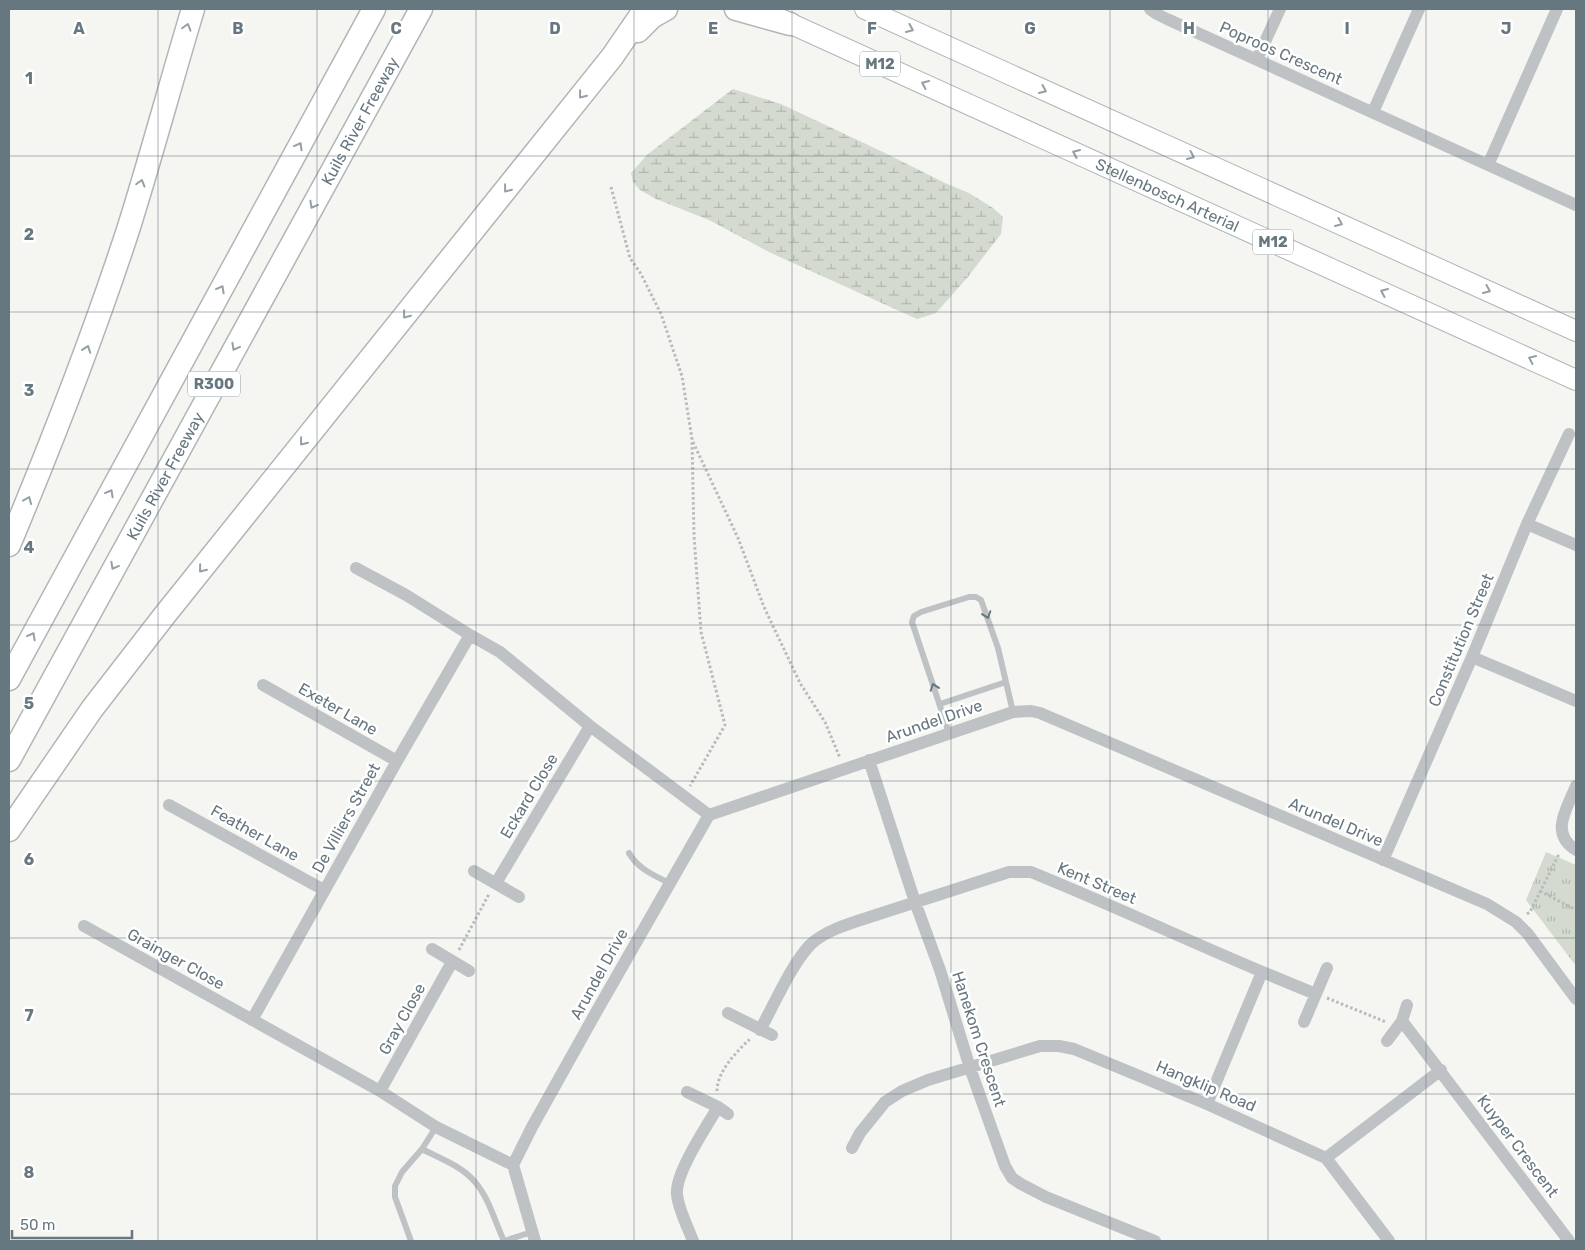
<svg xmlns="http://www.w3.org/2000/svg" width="1585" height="1250" viewBox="0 0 1585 1250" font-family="Rubik,sans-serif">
  <defs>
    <pattern id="grass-tufts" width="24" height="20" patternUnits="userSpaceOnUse" patternTransform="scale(1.25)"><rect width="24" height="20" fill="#d5dad1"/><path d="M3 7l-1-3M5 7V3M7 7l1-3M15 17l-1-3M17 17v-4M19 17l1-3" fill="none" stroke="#b1b6af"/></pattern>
    <pattern id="wetland-marsh" width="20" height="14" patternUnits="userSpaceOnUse" patternTransform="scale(1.25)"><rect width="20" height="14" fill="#d5dad1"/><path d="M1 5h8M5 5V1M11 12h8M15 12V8" fill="none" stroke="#b1b6af"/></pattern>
  </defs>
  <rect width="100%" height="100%" fill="#f5f5f2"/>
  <!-- grass -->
  <path fill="url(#grass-tufts)" d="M 1546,852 L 1576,865 L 1576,966 L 1526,900 Z"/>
  <!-- wetland -->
  <path fill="url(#wetland-marsh)" d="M 733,89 L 781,104 L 885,153 L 945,183 L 969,193 L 993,208 L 1003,217 L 1001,234 L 967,278 L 936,313 L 917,319 L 771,253 L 709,220 L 656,199 L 640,190 L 633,182 L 631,173 L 648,154 Z"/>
  <!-- pitch -->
  <path fill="#d5dad1" d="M 1576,873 L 1576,908 L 1563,902 Z"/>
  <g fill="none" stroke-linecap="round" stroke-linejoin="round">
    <defs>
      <g id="primary">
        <path d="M 865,9 L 1576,331"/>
        <path id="s1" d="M 776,17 L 1576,380"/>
      </g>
      <g id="motorway">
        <path d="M 736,9 L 790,24"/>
        <path d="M 638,31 L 652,17 L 666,9"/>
        <path d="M 9,545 C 52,442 93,337 128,230 C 151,157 171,82 193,9"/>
        <path d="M 9,679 L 374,9"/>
        <path id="s2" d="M 9,760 L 421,9"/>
        <path d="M 9,830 L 92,709 L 164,616 L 612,57 L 645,9"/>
      </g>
    </defs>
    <!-- primary casing -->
    <use href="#primary" stroke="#b2b6b9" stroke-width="22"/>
    <!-- motorway casing -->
    <use href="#motorway" stroke="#b1b5b7" stroke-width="25"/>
    <!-- path -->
    <path stroke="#b8bbbd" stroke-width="3" stroke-dasharray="2.5 2.5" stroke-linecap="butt" d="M 611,187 L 630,258 L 641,274 L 661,314 L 682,376 L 692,439 L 694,536 L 701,632 L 725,725 L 690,786
      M 693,442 L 738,538 L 764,607 L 800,683 L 825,722 L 840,758
      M 1540,891 L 1576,910
      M 1527,914 L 1530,912 L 1559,854
      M 459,950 L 489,894
      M 1327,998 L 1386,1022
      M 717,1091 C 717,1072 736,1052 750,1039"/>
    <!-- service -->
    <path stroke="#bec2c5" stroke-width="6" d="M 940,704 L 1006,682
      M 949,733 L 912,622 L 914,616 L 921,612 L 969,597 L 976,597 L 981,600 L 998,648 L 1013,712
      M 629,853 C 638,869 654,875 669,883
      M 422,1149 C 439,1158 462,1166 475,1182 C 489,1198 495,1222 504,1241
      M 411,1241 L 395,1197 L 395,1186 L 402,1172 L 422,1149 L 436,1127
      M 504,1241 L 532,1232"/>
    <!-- minor -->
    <path stroke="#bec2c5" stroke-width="12" d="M 1150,9 L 1157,14 L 1167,19 L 1576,205
      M 1257,59 L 1280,9
      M 1373,112 L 1419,9
      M 1488,165 L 1557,9
      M 1527,524 L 1576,545
      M 356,568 L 406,595 L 470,635
      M 1472,657 L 1576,701
      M 263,685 L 397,761
      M 869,760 L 915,902 L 940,970 L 970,1068 L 1005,1166 L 1012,1178 L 1021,1184 L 1046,1197 L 1155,1241
      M 1576,786 C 1567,809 1549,833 1576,850
      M 169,805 L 324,890
      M 1383,860 L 1472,657 L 1527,524 L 1569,434
      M 474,871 L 519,897
      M 496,883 L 590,726
      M 84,926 L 380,1091 L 436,1127 L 513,1165
      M 432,949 L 469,971
      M 728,1013 L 772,1035
      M 252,1020 L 397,761 L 470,635 L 500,652 L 590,726 L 709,815
      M 1402,1021 L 1569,1241
      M 1304,1022 L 1327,968
      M 760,1030 C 774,1005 791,965 810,945 C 826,929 858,921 879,914 C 922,900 966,886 1009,872 L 1031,872 C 1127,911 1220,956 1316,994
      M 1387,1041 L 1402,1021 L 1407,1005
      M 380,1091 L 452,962
      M 687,1092 L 718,1107 L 728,1114
      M 1207,1104 L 1262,972
      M 852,1148 L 860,1133 L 885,1102 L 902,1091 L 928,1080 L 1040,1046 L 1059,1046 L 1074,1049 L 1207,1104 L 1326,1158 L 1389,1241
      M 1326,1158 L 1441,1070
      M 535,1241 L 513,1165 L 532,1127 L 594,1016 L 709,815 L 1013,712 L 1031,711 L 1040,713 L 1487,904 L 1516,922 L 1528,934 L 1576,999
      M 693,1241 C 688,1227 678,1209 677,1194 C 675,1173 707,1126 718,1107"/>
    <!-- primary -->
    <use href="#primary" stroke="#fff" stroke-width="20"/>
    <!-- motorway -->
    <use href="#motorway" stroke="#fff" stroke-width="22"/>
  </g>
  <!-- one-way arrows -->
  <defs><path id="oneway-chevron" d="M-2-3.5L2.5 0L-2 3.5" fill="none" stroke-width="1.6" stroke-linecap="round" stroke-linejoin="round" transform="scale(1.25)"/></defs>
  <g stroke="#95a0a6">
    <use href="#oneway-chevron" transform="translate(187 27) rotate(-74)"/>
    <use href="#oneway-chevron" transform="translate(910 29) rotate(24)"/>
    <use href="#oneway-chevron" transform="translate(925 84) rotate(-156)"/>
    <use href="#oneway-chevron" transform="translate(1043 90) rotate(24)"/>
    <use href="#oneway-chevron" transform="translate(582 95) rotate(128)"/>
    <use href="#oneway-chevron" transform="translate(299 146) rotate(-61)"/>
    <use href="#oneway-chevron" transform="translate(1076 153) rotate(-156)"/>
    <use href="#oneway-chevron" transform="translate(1191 156) rotate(24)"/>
    <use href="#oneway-chevron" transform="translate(141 183) rotate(-74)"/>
    <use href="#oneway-chevron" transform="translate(507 189) rotate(128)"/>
    <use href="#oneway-chevron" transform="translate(313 205) rotate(119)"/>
    <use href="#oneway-chevron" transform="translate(1339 223) rotate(24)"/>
    <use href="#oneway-chevron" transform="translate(221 289) rotate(-61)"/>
    <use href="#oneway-chevron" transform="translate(1487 290) rotate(24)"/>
    <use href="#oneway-chevron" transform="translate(1384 292) rotate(-156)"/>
    <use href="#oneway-chevron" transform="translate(406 315) rotate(129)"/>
    <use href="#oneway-chevron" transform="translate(235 347) rotate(119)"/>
    <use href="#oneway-chevron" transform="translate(87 349) rotate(-70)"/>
    <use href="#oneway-chevron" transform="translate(1532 359) rotate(-156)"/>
    <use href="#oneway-chevron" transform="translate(303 442) rotate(128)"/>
    <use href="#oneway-chevron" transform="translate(110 493) rotate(-61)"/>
    <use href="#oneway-chevron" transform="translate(28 500) rotate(-67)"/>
    <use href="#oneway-chevron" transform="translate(114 566) rotate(119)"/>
    <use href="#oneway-chevron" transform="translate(202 569) rotate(129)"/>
    <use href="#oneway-chevron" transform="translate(32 636) rotate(-61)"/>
  </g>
  <g stroke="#677780">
    <use href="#oneway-chevron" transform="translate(987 615) rotate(71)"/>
    <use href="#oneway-chevron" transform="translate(934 687) rotate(-109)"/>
  </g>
  <!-- grid -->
  <path fill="none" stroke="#677780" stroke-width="1" stroke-opacity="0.55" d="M 158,9 L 158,1241M 317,9 L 317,1241M 476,9 L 476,1241M 634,9 L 634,1241M 792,9 L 792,1241M 951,9 L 951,1241M 1110,9 L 1110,1241M 1268,9 L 1268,1241M 1426,9 L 1426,1241M 9,156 L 1576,156M 9,312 L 1576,312M 9,469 L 1576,469M 9,625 L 1576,625M 9,781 L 1576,781M 9,938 L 1576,938M 9,1094 L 1576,1094"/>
  <g text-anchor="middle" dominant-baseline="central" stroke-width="5" stroke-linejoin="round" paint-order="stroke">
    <!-- shield labels -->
    <g fill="#fff" stroke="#95a0a6" stroke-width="1">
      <rect x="860" y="51.5" width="40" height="25" rx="4"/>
      <rect x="1253" y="229.5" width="40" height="25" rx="4"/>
      <rect x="188" y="371.5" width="52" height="25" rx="4"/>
    </g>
    <g font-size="15" font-weight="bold" fill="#677780">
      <text x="880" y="64">M12</text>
      <text x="1273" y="242">M12</text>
      <text x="214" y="384">R300</text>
    </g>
    <!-- street labels -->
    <g font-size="16" fill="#677780" stroke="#fff">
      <text transform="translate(1281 53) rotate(24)">Poproos Crescent</text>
      <text stroke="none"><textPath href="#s2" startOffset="729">Kuils River Freeway</textPath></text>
      <text stroke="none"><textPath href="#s1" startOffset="430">Stellenbosch Arterial</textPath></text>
      <text stroke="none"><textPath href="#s2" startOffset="324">Kuils River Freeway</textPath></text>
      <text transform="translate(1461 640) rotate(-67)">Constitution Street</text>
      <text transform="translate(338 709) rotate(30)">Exeter Lane</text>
      <text transform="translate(934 721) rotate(-19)">Arundel Drive</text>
      <text transform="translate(529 796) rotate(-59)">Eckard Close</text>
      <text transform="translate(346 818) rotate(-61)">De Villiers Street</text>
      <text transform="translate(1336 822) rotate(23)">Arundel Drive</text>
      <text transform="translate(255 833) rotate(29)">Feather Lane</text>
      <text transform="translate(1097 883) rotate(23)">Kent Street</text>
      <text transform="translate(176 959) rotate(29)">Grainger Close</text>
      <text transform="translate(599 974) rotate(-61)">Arundel Drive</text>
      <text transform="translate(402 1019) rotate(-61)">Gray Close</text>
      <text transform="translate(979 1039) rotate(72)">Hanekom Crescent</text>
      <text transform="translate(1206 1086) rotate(23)">Hangklip Road</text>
      <text transform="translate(1518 1146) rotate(53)">Kuyper Crescent</text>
    </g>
  </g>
  <g font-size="16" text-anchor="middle" font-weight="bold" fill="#677780" stroke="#fff" stroke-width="5" stroke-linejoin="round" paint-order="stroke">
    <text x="79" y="34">A</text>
    <text x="238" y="34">B</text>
    <text x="396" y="34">C</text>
    <text x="555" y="34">D</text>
    <text x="713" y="34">E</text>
    <text x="872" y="34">F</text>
    <text x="1030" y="34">G</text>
    <text x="1189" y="34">H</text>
    <text x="1347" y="34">I</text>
    <text x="1506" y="34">J</text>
    <text x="29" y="84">1</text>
    <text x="29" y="240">2</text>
    <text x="29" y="396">3</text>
    <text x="29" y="553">4</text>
    <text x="29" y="709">5</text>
    <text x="29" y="865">6</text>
    <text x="29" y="1021">7</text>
    <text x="29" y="1178">8</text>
  </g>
  <!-- border -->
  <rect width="1585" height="1250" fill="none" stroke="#677780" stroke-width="20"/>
  <!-- scale -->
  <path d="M12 1230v8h120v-8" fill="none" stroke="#677780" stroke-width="2.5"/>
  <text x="20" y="1230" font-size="15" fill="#677780" stroke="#ffffff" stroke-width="4" paint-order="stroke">50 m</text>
</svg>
